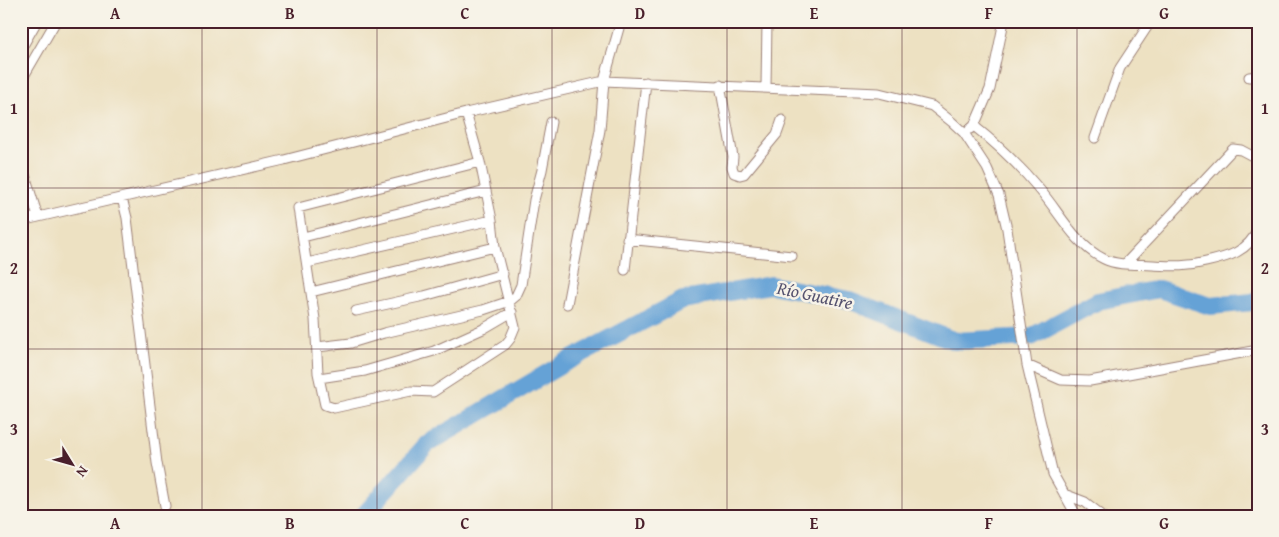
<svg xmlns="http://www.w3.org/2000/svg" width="1279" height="537" viewBox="0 0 1279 537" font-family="'Gentium Book Plus',serif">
  <rect width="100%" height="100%" fill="#f7f3e8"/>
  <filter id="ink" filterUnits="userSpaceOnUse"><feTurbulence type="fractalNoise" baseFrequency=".02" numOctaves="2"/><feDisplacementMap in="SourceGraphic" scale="10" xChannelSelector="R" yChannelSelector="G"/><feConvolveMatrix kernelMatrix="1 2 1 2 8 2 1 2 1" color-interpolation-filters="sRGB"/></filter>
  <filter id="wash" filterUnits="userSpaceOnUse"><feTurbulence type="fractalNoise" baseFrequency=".0096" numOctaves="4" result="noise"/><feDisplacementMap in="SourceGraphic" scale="20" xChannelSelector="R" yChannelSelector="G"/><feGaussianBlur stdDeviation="1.12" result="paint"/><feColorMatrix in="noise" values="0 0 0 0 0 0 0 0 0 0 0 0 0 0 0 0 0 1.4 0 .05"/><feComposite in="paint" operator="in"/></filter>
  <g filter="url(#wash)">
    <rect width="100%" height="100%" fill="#ede1c2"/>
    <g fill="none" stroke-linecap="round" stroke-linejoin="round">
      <!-- river -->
      <path stroke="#65a2d6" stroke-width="18" d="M 363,516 L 427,444 L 566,362 L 683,300 L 771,285 L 849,300 L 955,341 L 1031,337 L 1098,301 L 1159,289 L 1210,306 L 1253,302 L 1258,300"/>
    </g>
  </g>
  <g filter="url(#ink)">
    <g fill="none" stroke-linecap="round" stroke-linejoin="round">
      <defs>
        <path id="minor" d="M 21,49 L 37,21
          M 1249,77 L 1258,76
          M 21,81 L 56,21
          M 720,85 L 733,157 L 732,167 L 734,173 L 740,175 L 744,174 L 777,134 L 782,120
          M 766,87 L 767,21
          M 466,113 L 480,162 L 492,220 L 495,247 L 515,327 L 510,339 L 505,345 L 433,392 L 411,391 L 334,408 L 325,405 L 318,373 L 315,319 L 298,208 L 480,162
          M 974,126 C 998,145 1020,166 1040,190 C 1060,213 1075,245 1104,259 C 1118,266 1138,264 1153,265 C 1173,266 1186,267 1206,262 C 1228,257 1248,252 1258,229
          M 970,129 L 974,126 L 990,89 L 1004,21
          M 1095,138 L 1120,68 L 1151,21
          M 21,162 L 38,217
          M 122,198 L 127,218 L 157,463 L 165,506
          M 21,221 L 284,160 L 466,113 L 604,81 L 879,93 L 932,106 L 952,122 L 964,133 L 987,168 L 999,195 L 1007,229 L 1027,365 L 1053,474 L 1075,513 L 1079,516
          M 303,237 L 486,191
          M 627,239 L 792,256
          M 307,263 L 492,220
          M 1125,264 L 1233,149 L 1241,150 L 1258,159
          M 625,270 L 646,82
          M 311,292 L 495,247
          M 567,304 L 600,130 L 604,81 L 621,21
          M 356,311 L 424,296 L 503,274
          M 317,347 L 351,343 L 384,333 L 483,310 L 510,301 L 516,296 L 521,285 L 534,200 L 542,170 L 551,122
          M 1027,365 L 1061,380 L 1090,381 L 1258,350
          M 319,378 L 365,371 L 434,351 L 483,329 L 512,312
          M 1064,494 L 1085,502 L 1103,516"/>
      </defs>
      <!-- minor casing -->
      <use href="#minor" stroke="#9c8076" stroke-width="11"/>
      <!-- minor -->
      <use href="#minor" stroke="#fff" stroke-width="9"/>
    </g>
  </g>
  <!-- grid -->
  <path fill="none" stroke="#4a1f2b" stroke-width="1" stroke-opacity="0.55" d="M 202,21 L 202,516M 377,21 L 377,516M 552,21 L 552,516M 727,21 L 727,516M 902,21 L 902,516M 1077,21 L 1077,516M 21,188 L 1258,188M 21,349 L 1258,349"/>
  <g text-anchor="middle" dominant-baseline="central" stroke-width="5" stroke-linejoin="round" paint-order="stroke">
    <!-- water labels -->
    <g font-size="18" font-style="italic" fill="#55536f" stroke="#f7f3e8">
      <text transform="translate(815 295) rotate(12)">Río Guatire</text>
    </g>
  </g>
  <!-- margin -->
  <rect width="1279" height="537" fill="none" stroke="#f7f3e8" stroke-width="55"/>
  <!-- north arrow -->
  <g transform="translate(72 464) rotate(127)" stroke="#f7f3e8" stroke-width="4" paint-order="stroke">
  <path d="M0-4L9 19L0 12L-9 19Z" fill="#4a1f2b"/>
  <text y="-8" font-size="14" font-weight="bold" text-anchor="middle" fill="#4a1f2b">N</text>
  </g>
  <rect x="28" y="28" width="1224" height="482" fill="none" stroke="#4a1f2b" stroke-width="2"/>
  <g font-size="16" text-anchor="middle" font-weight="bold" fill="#4a1f2b">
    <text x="115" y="19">A</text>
    <text x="290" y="19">B</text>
    <text x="465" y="19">C</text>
    <text x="640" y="19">D</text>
    <text x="814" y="19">E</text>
    <text x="989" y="19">F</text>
    <text x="1164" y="19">G</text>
    <text x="14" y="114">1</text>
    <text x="1265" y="114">1</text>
    <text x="14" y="274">2</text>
    <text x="1265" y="274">2</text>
    <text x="14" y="435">3</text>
    <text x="1265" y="435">3</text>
    <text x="115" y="529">A</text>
    <text x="290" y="529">B</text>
    <text x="465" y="529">C</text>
    <text x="640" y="529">D</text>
    <text x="814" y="529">E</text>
    <text x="989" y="529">F</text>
    <text x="1164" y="529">G</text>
  </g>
</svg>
